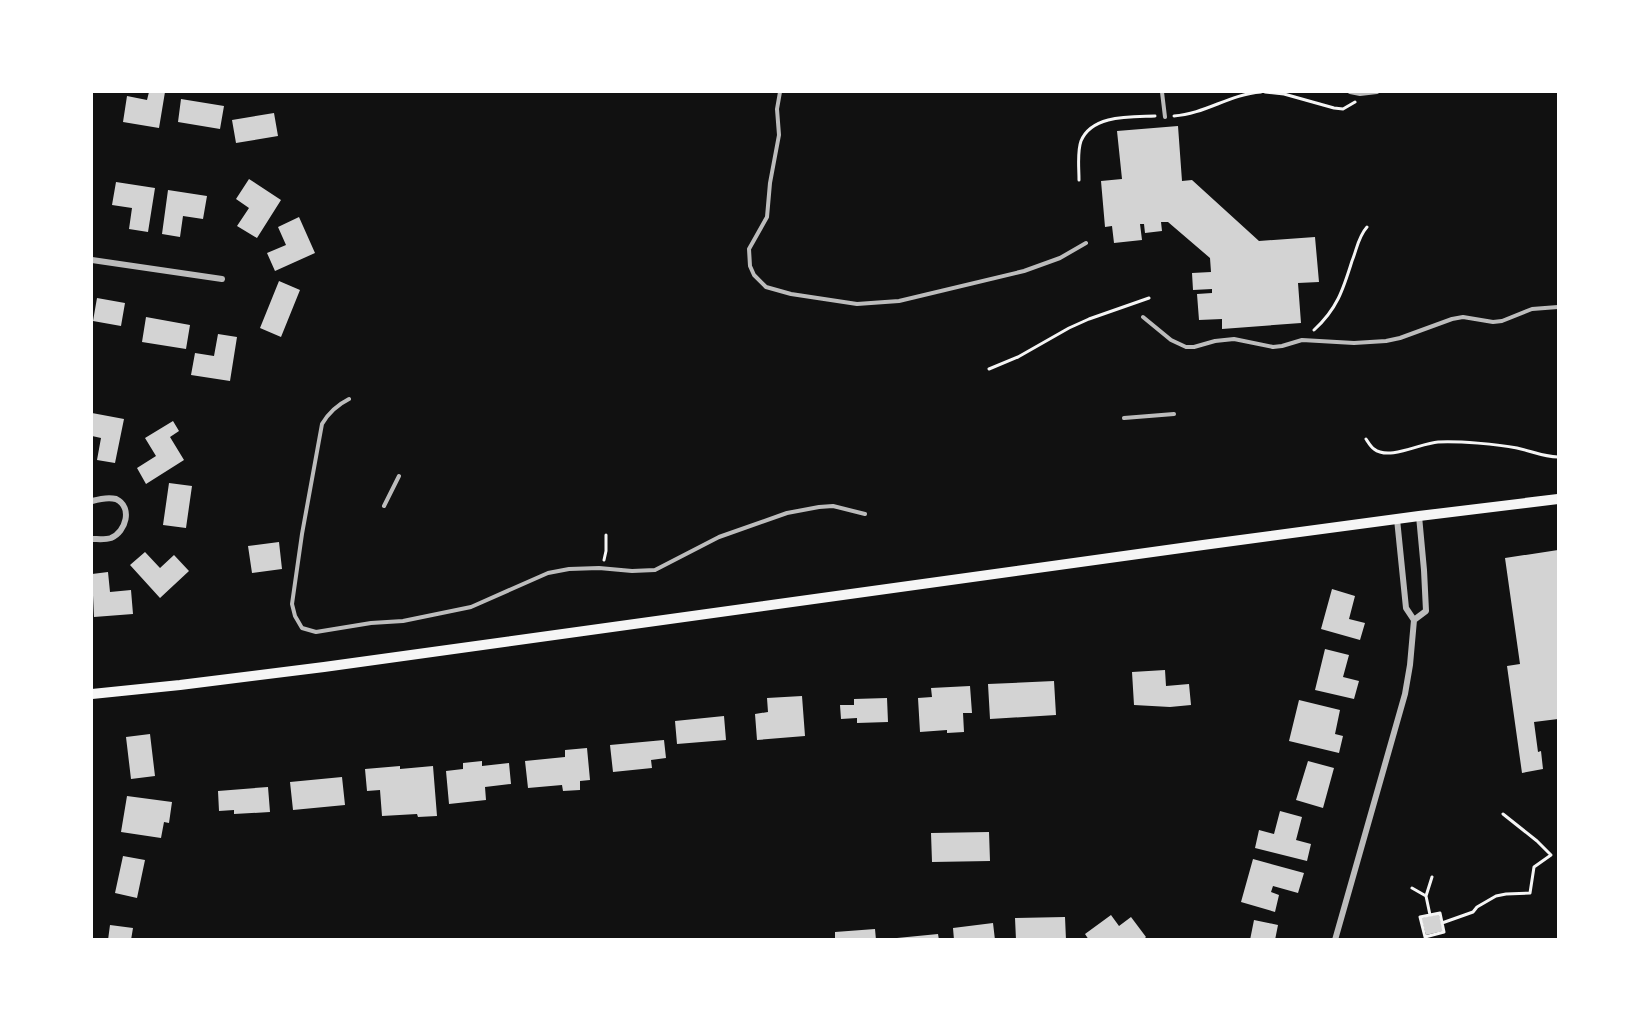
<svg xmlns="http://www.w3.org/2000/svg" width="1650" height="1031" viewBox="0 0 1650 1031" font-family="Ubuntu,sans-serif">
  <rect width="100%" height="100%" fill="#111"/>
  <!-- building -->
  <path fill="#d3d3d3" d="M 149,92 L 165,92 L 159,128 L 123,122 L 127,96 L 147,100 Z
    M 181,99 L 224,106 L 220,129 L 178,122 Z
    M 274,113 L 278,136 L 236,143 L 232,120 Z
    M 1178,126 L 1182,181 L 1192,180 L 1259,241 L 1315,237 L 1319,282 L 1298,283 L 1301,323 L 1222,329 L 1222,319 L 1199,320 L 1197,294 L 1212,293 L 1212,289 L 1193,290 L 1192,273 L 1211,272 L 1210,258 L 1168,222 L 1161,222 L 1162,231 L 1145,233 L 1144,224 L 1140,224 L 1142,240 L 1114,243 L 1112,226 L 1105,227 L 1101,181 L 1122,179 L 1117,131 Z
    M 249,179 L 281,200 L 257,238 L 237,226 L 249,208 L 236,199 Z
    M 116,182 L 155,188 L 148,232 L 129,229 L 132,208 L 112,205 Z
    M 168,190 L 207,196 L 203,219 L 183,216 L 180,237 L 162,234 Z
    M 299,217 L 315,253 L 275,271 L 267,253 L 286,245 L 278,227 Z
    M 279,281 L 300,290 L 281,337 L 260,328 Z
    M 97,298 L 125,303 L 121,326 L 93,321 Z
    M 146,317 L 190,325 L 186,349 L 142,342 Z
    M 218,334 L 237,337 L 230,381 L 191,375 L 195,353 L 214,356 Z
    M 92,413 L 124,419 L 115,463 L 97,460 L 101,438 L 92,436 Z
    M 173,421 L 179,431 L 170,437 L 184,460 L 146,484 L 137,468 L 156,456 L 145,438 Z
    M 169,483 L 192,486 L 186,528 L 163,525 Z
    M 279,542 L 282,569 L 252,573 L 248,546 Z
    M 1558,550 L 1558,719 L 1534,722 L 1538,752 L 1541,751 L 1543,769 L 1522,773 L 1507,666 L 1520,664 L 1505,558 Z
    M 145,552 L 160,568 L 174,555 L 189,571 L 160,598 L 130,565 Z
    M 108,572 L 110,592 L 131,590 L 133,614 L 94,617 L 92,574 Z
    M 1332,589 L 1355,596 L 1349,619 L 1365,623 L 1360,640 L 1321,629 Z
    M 1325,649 L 1349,655 L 1343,677 L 1359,681 L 1354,699 L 1315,690 Z
    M 1165,670 L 1166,686 L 1189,684 L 1191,705 L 1170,707 L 1134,705 L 1132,672 Z
    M 1054,681 L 1056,715 L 990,719 L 988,684 Z
    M 970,686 L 972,713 L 963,713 L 964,732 L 947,733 L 947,730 L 920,732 L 918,698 L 932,697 L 931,688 Z
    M 802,696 L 805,736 L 757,740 L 755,714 L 768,712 L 767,698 Z
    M 887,698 L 888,722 L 857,723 L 857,718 L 841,719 L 840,705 L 854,705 L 854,699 Z
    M 1299,700 L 1340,710 L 1335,734 L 1343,736 L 1339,753 L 1289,741 Z
    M 724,716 L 726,740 L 677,744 L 675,721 Z
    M 150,734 L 155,776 L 131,779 L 126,737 Z
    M 664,740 L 666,758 L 651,760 L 652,768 L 613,772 L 610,745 Z
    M 587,748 L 590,780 L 580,781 L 580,790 L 563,791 L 562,785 L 528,788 L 525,761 L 565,757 L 565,750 Z
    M 482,761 L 482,766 L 509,763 L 511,784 L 485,787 L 486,800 L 449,804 L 446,771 L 463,769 L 463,763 Z
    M 1308,761 L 1334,768 L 1323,808 L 1296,800 Z
    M 400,766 L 400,769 L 433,766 L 437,816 L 418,817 L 417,814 L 382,816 L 380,790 L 367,791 L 365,769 Z
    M 342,777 L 345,805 L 293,810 L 290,782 Z
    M 268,787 L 270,812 L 234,814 L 234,810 L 219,811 L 218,791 Z
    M 127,796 L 172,802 L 169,823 L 164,822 L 161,838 L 121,832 Z
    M 1280,811 L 1302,817 L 1296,840 L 1311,844 L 1307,861 L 1255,848 L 1259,830 L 1274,834 Z
    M 989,832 L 990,861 L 932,862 L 931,833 Z
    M 123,856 L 145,860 L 137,898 L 115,893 Z
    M 1253,859 L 1304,873 L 1298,893 L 1273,886 L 1271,892 L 1279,895 L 1275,912 L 1241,902 Z
    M 1439,914 L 1443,931 L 1426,935 L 1421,918 Z
    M 1111,915 L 1119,926 L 1131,917 L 1146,937 L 1143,940 L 1089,940 L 1085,934 Z
    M 1065,917 L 1066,940 L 1016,940 L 1015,918 Z
    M 1254,920 L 1278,925 L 1275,940 L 1250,940 Z
    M 993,923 L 995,940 L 954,940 L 953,928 Z
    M 110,925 L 133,928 L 131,940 L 108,940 Z
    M 875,929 L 876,940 L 835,940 L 835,932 Z
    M 938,934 L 939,940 L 897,940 L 897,938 Z"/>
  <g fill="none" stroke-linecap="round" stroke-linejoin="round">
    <!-- path -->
    <path stroke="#f5f5f5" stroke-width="3" d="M 1265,92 L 1284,94 L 1334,108 L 1343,109 L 1355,102
      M 1174,116 C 1205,114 1230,94 1261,92
      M 1079,180 C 1079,167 1077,152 1081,141 C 1092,114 1132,117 1155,116
      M 1314,330 C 1337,309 1343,290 1352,261 C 1357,249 1358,237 1367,227
      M 989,369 L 1018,357 L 1069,328 L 1089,319 L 1149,298
      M 1366,439 C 1368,442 1371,447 1374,449 C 1389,461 1421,443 1438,442 C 1459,441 1497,444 1517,448 C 1531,451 1544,457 1558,457
      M 604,560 L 606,551 L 606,535
      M 1412,888 L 1426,896
      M 1440,913 L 1444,932 L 1425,937 L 1420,917 Z
      M 1430,915 L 1426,896 L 1432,877
      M 1442,923 L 1473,912 L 1477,907 L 1496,896 L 1506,894 L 1530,893 L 1534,867 L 1551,855 L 1537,841 L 1503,814"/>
    <!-- service -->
    <path stroke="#bcbcbc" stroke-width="4" d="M 780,92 L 777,109 L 779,135 L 770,183 L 767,217 L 749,249 L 750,266 L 754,275 L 766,287 L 791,294 L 857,304 L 899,301 L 1024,271 L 1060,258 L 1086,243
      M 1162,92 L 1165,117
      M 1350,92 L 1360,94 L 1377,92
      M 1143,317 L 1171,340 L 1186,347 L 1194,347 L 1215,341 L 1234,339 L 1273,347 L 1282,346 L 1302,340 L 1354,343 L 1386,341 L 1400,338 L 1452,319 L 1463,317 L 1493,322 L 1502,321 L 1532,309 L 1558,307
      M 349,399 C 337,405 329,412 322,424 L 302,534 L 292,604 L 295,616 L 302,628 L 316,632 L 371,623 L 403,621 L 471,607 L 548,573 L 569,569 L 599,568 L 632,571 L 655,570 L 719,537 L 787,513 L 819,507 L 833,506 L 865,514
      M 1124,418 L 1174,414
      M 384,506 L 399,476"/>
    <!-- minor -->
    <path stroke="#bcbcbc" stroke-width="6" d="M 92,260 L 222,279
      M 92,501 C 99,499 109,497 116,499 C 133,507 126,532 111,538 C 105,540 98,539 92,539
      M 1414,620 L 1426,611 L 1424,570 L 1419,516
      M 1335,940 L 1405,694 L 1410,665 L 1414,620 L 1406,608 L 1397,519"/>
    <!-- secondary -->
    <path stroke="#f5f5f5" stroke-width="10" d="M 92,694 L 180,685 L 324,667 L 1203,545 L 1419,516 L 1558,499"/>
  </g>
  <!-- border -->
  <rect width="1650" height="1031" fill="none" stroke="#ffffff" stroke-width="186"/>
</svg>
